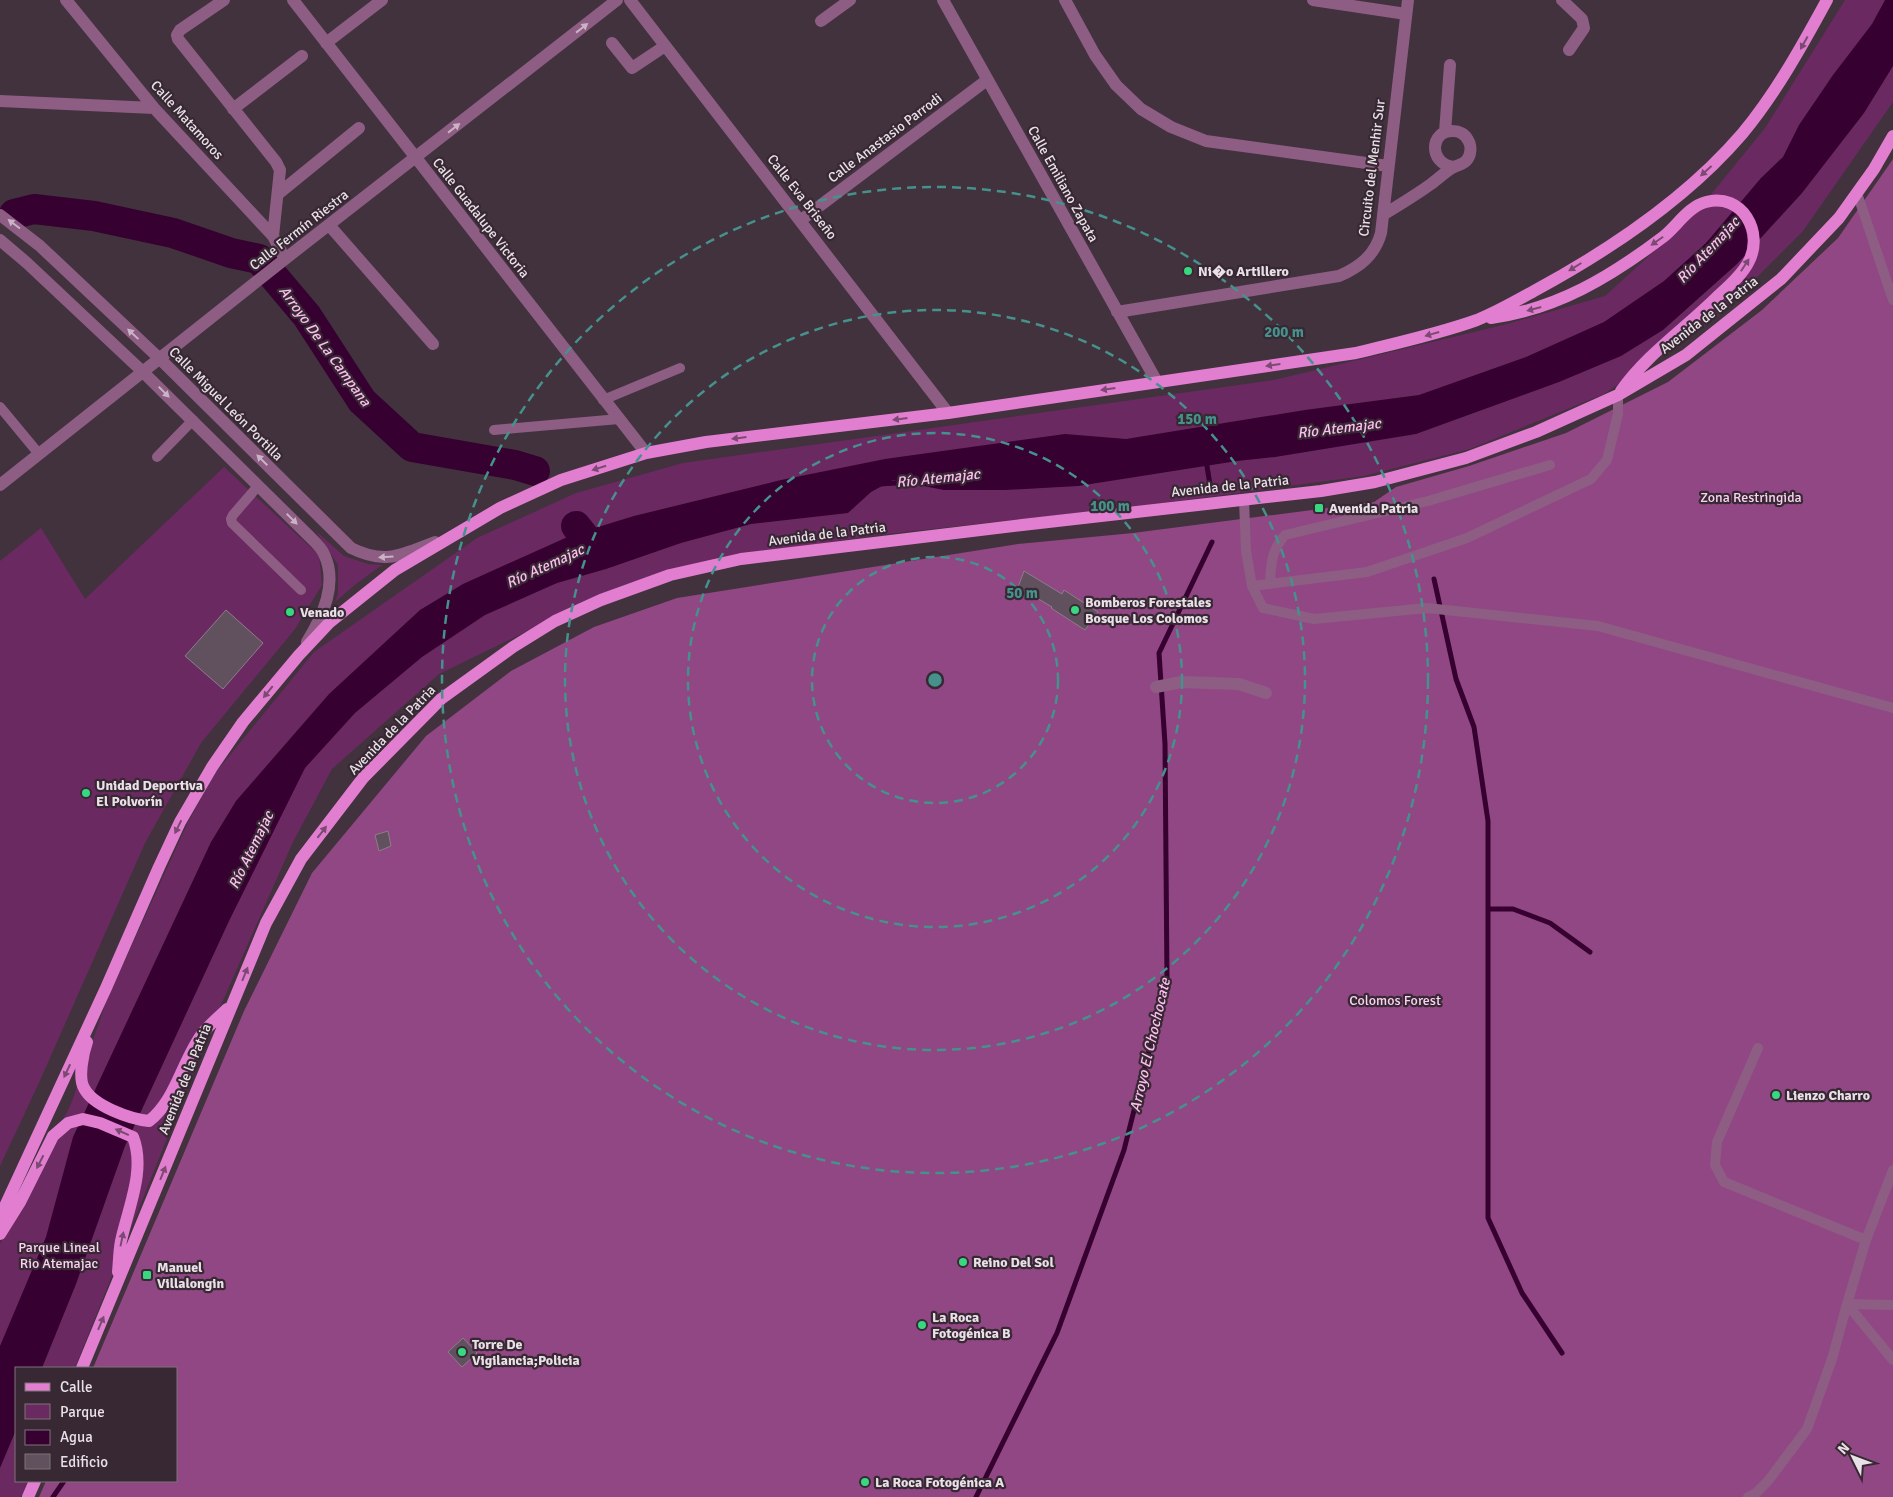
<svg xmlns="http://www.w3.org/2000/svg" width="1893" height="1497" viewBox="0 0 1893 1497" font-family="Signika,sans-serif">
  <rect width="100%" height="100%" fill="#41323e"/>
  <!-- green -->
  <path fill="#6b2961" d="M 1845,0 L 1893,0 L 1893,102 L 1803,231 L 1717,317 L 1604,394 L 1470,449 L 1364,476 L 1148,505 L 869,536 L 737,556 L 676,570 L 618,587 L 439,674 L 332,769 L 293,842 L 214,1021 L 75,1368 L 16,1368 L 16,1481 L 28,1481 L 21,1497 L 0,1497 L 0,1244 L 71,1104 L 106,1002 L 188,822 L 216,772 L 314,652 L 477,538 L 576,493 L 683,463 L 1274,380 L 1507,324 L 1605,296 L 1696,213 L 1765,128 Z
    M 224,467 L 319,555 L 322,585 L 295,629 L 201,743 L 145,843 L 38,1085 L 0,1166 L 0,561 L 41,528 L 85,599 Z
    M 316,531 L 344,556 L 368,564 L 382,565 L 356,584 L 335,602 L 338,594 L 338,565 Z"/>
  <!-- forest -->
  <path fill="#904783" d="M 1893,159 L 1893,1497 L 39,1497 L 46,1481 L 176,1481 L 176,1368 L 93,1368 L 244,1011 L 312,873 L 426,736 L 511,671 L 594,627 L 677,598 L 1018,544 L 1133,533 L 1374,502 L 1396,487 L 1469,466 L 1566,433 L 1668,382 L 1762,310 L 1838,238 Z"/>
  <!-- water -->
  <path fill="#360130" d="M 1885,0 L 1893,0 L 1893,66 L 1864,113 L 1802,193 L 1737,264 L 1663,330 L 1621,356 L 1559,382 L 1416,434 L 1275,457 L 1237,461 L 1078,486 L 1005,490 L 944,490 L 893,480 L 871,492 L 848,513 L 751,524 L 681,543 L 606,569 L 557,583 L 485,615 L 422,657 L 355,713 L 305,768 L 229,921 L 125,1146 L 76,1284 L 42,1368 L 16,1368 L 16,1430 L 0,1468 L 0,1346 L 46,1237 L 73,1137 L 211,842 L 236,801 L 329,694 L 420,610 L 463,584 L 572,535 L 634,516 L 781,480 L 885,459 L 1065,434 L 1126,439 L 1305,410 L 1419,395 L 1526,357 L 1604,322 L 1664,281 L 1706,243 L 1761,178 L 1783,157 L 1799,125 L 1833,75 L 1872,24 Z"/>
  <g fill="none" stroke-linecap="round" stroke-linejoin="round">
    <!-- stream -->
    <path stroke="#360130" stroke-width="5" d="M 1206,460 L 1211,491
      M 879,484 L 913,482
      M 1434,579 L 1456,679 L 1474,727 L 1488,821 L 1488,1218 L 1522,1293 L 1562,1353
      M 1488,909 L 1513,909 L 1550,923 L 1590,952
      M 53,1497 L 64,1481
      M 976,1497 L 1057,1333 L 1124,1150 L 1167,980 L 1165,744 L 1159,653 L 1212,542"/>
    <!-- river -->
    <path stroke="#360130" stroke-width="30" d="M 14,214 L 34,209 L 94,216 L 173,233 L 231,253 L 259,259 L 307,316 L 362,401 L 412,447 L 515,465 L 535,471
      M 576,526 L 591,545"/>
  </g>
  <!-- building -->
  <path fill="#61505d" stroke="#8e7d8a" d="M 1024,571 L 1062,594 L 1064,590 L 1098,612 L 1085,630 L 1051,608 L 1052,607 L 1018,587 Z
    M 226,610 L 263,643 L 223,689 L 185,656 Z
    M 388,831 L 391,846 L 379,851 L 375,835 Z
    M 463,1338 L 477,1353 L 462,1367 L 448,1352 Z"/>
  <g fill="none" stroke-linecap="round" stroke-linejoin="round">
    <!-- service -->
    <path stroke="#8e5d84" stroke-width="10" d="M 1857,193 L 1893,300
      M 603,400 L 680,368
      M 0,407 L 39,454
      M 494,430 L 619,419
      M 157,457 L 193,420
      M 258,486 L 233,515 L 231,519 L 232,523 L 301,590
      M 1244,500 L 1246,551 L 1252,586 L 1367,572 L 1467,538 L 1591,479 L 1607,460 L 1618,414 L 1618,395
      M 1270,584 C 1271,564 1271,551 1285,535 L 1428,501 L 1550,465
      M 1252,586 L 1263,608 L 1314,619 L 1427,608 L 1598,626 L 1893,708
      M 1758,1048 L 1717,1142 L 1715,1165 L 1724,1182 L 1866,1240
      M 1893,1170 L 1866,1240 L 1847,1304 L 1893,1360
      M 1748,1497 L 1756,1493 L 1768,1481 L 1807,1429 L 1832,1359 L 1847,1304 L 1893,1305"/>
    <!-- pedestrian -->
    <path stroke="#8e5d84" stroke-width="12" d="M 1156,687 L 1181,682 L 1239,684 L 1266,693"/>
    <!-- minor -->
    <path stroke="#8e5d84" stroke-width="12" d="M 66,0 L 154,108 L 273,236 L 285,259
      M 224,0 L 180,30 L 177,35 L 178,39 L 276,162 L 280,170 L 273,236
      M 293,0 L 646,453
      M 630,0 L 948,413
      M 943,0 L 1157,382
      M 1065,0 L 1095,55 L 1116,85 L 1141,109 L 1171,127 L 1206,141 L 1388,166
      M 1313,0 L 1406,14
      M 1562,0 L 1582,19 L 1584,28 L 1569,50
      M 821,21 L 850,0
      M 326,43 L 382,0
      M 612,43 L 632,68 L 665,46
      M 0,101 L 154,108
      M 233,109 L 302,56
      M 1445,132 L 1450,65
      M 278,194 L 359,128
      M 0,215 L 40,246 L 160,359 L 351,548 C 385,565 401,555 435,542
      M 1383,215 C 1399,205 1416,195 1431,184 C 1438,179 1445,172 1452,168 C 1457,165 1462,165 1466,161 C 1471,156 1472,146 1468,140 C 1465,134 1459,131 1453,131 C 1430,130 1428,163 1453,167
      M 801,220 L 987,80
      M 329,225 L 433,344
      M 0,240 L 27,263 L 143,372 L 309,536 C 314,541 321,547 324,554 C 338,583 323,616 307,642
      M 1117,312 L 1339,276 C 1360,267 1375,255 1381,233 L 1408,0
      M 0,485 L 285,259 L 617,0"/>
    <!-- primary -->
    <path stroke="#e27ed0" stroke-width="12" d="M 1491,318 C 1557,309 1610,277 1663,237 C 1676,227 1689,206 1706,202 C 1742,192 1765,233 1748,263 C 1741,276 1729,286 1718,296 C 1686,328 1647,354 1621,391
      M 87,1042 C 83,1053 78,1078 84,1088 C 93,1106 130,1119 149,1121 C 176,1100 182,1061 202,1034 C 209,1025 219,1017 227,1009
      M 0,1217 L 106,988 L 159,867 L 180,822 L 212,767 L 243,722 L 299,655 L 330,622 L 395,570 L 500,508 L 561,480 L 646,453 L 706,442 L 948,413 L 1356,353 C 1397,343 1438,334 1477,320 C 1497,312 1516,301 1534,291 C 1608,251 1687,198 1742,134 C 1776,93 1802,46 1827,0
      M 0,1234 L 20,1202 L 53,1136 L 68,1123 L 83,1119 L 100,1123 L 133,1137 C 146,1170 128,1208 121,1241 C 119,1251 119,1262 118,1272
      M 82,1368 L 266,923 L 301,859 L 363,778 L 441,699 L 513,647 L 555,621 L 601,600 L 670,575 L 741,559 L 1022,525 L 1321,491 L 1375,482 L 1466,458 L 1536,432 L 1618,395 L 1686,355 L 1781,279 L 1839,218 L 1874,169 L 1893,136
      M 28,1497 L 35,1481"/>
  </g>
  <!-- one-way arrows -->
  <defs><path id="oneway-solid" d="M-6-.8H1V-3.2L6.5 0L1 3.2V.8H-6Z" transform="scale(1.25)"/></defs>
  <g fill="#cab3c5">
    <use href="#oneway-solid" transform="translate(582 28) rotate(-38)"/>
    <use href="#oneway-solid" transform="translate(454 128) rotate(-38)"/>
    <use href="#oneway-solid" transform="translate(14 224) rotate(-143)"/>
    <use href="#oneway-solid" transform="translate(133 334) rotate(-137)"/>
    <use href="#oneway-solid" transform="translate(164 392) rotate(45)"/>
    <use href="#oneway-solid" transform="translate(262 460) rotate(-135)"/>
    <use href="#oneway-solid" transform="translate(292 519) rotate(45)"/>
    <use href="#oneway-solid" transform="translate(386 557) rotate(176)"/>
  </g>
  <g fill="#7b4a72">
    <use href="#oneway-solid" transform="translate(1804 43) rotate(119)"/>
    <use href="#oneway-solid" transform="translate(1706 171) rotate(138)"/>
    <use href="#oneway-solid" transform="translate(1657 241) rotate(145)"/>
    <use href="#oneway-solid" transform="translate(1745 265) rotate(-57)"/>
    <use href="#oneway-solid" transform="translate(1575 267) rotate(148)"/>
    <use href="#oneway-solid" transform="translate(1534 309) rotate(165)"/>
    <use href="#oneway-solid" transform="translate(1432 334) rotate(164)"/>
    <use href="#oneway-solid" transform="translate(1273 365) rotate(172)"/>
    <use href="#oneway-solid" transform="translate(1108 389) rotate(172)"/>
    <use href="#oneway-solid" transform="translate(900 419) rotate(173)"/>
    <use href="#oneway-solid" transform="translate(739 438) rotate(173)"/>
    <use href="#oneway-solid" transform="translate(599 468) rotate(162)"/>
    <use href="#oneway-solid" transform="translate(268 692) rotate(129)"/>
    <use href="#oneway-solid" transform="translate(178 827) rotate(116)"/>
    <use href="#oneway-solid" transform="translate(322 832) rotate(-52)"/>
    <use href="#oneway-solid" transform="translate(245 974) rotate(-68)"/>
    <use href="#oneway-solid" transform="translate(67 1071) rotate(115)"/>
    <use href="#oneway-solid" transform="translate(122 1132) rotate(-156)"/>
    <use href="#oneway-solid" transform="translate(40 1162) rotate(117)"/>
    <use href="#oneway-solid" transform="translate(163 1173) rotate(-68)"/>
    <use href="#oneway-solid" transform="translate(122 1239) rotate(-78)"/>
    <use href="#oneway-solid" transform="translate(101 1323) rotate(-67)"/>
  </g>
  <!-- distance rings -->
  <g fill="none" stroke="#46918c" stroke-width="2.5" stroke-dasharray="9 6">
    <circle cx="935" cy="680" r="123"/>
    <circle cx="935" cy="680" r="247"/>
    <circle cx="935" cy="680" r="370"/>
    <circle cx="935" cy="680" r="493"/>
  </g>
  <!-- markers -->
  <g fill="#37d880" stroke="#372833" stroke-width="2">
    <circle cx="1188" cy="271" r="5"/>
    <rect x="1314" y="503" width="10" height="10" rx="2.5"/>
    <circle cx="1075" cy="610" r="5"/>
    <circle cx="290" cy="612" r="5"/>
    <circle cx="86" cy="793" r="5"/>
    <circle cx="1776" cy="1095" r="5"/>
    <circle cx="963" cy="1262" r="5"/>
    <rect x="142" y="1270" width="10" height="10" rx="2.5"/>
    <circle cx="922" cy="1325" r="5"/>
    <circle cx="462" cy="1352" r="5"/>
    <circle cx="865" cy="1482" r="5"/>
  </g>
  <g text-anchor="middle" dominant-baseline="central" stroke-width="4.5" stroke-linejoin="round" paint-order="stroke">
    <!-- street labels -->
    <g font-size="14" fill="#eae1e8" stroke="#372833">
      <text transform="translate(187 120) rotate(48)">Calle Matamoros</text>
      <text transform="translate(885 138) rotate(-37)">Calle Anastasio Parrodi</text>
      <text transform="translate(1372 168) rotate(-83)">Circuito del Menhir Sur</text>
      <text transform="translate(1063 184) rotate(61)">Calle Emiliano Zapata</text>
      <text transform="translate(802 197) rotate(52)">Calle Eva Briseño</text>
      <text transform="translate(481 218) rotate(52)">Calle Guadalupe Victoria</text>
      <text transform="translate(299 230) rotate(-38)">Calle Fermín Riestra</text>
      <text transform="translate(1709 315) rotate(-37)">Avenida de la Patria</text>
      <text transform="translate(226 404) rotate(45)">Calle Miguel León Portilla</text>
      <text transform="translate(1230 486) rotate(-6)">Avenida de la Patria</text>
      <text transform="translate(827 534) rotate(-7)">Avenida de la Patria</text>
      <text transform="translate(392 730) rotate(-46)">Avenida de la Patria</text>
      <text transform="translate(185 1079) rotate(-68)">Avenida de la Patria</text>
    </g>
    <!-- poi labels -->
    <g font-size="14" font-weight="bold" fill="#eae1e8" stroke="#372833" text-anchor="start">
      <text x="1198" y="271">Ni�o Artillero</text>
      <text x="1329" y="508">Avenida Patria</text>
      <text x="1085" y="602">Bomberos Forestales<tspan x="1085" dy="16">Bosque Los Colomos</tspan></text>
      <text x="300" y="612">Venado</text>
      <text x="96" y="785">Unidad Deportiva<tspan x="96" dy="16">El Polvorín</tspan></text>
      <text x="1786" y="1095">Lienzo Charro</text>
      <text x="973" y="1262">Reino Del Sol</text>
      <text x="157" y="1267">Manuel<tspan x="157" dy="16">Villalongin</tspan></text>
      <text x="932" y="1317">La Roca<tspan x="932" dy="16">Fotogénica B</tspan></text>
      <text x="472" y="1344">Torre De<tspan x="472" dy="16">Vigilancia;Policia</tspan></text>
      <text x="875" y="1482">La Roca Fotogénica A</text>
    </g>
    <!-- park labels -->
    <g font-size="14" fill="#fbd2f2" stroke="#372833">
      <text x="1751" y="497">Zona Restringida</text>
      <text x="1395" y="1000">Colomos Forest</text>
      <text x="59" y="1247">Parque Lineal<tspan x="59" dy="16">Rio Atemajac</tspan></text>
    </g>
    <!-- water labels -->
    <g font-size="15" font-style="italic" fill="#fbbeee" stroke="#372833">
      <text transform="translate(1708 250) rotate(-47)">Río Atemajac</text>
      <text transform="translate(325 346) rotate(54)">Arroyo De La Campana</text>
      <text transform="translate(1339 428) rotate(-7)">Río Atemajac</text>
      <text transform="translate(938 478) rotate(-6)">Río Atemajac</text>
      <text transform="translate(545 566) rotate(-25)">Río Atemajac</text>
      <text transform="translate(251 850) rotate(-64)">Río Atemajac</text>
      <text transform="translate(1150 1045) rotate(-77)">Arroyo El Chochocate</text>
    </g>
  </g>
  <circle cx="935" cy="680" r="8" fill="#46918c" stroke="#372833" stroke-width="2.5"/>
  <g font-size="15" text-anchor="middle" font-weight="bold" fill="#46918c" stroke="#372833" stroke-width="4.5" stroke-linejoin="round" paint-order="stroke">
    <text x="1284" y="337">200 m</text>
    <text x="1197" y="424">150 m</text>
    <text x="1110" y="511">100 m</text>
    <text x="1022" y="598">50 m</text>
  </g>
  <!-- legend -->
  <rect x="15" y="1367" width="162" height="115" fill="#372833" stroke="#7f727b"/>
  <rect x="25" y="1383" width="25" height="8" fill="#e27ed0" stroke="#7f727b"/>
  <text x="60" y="1392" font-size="15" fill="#eae1e8">Calle</text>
  <rect x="25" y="1404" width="25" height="15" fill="#6b2961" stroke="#7f727b"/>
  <text x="60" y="1417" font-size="15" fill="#eae1e8">Parque</text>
  <rect x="25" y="1430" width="25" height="15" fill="#360130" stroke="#7f727b"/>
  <text x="60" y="1442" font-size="15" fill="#eae1e8">Agua</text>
  <rect x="25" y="1454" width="25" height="15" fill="#61505d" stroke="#7f727b"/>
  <text x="60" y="1467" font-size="15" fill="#eae1e8">Edificio</text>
  <!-- north arrow -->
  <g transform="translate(1853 1457) rotate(312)" stroke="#372833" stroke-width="4" paint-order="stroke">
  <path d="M0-4L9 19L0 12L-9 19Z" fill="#eae1e8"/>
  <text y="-8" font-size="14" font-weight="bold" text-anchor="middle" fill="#eae1e8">N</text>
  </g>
</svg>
